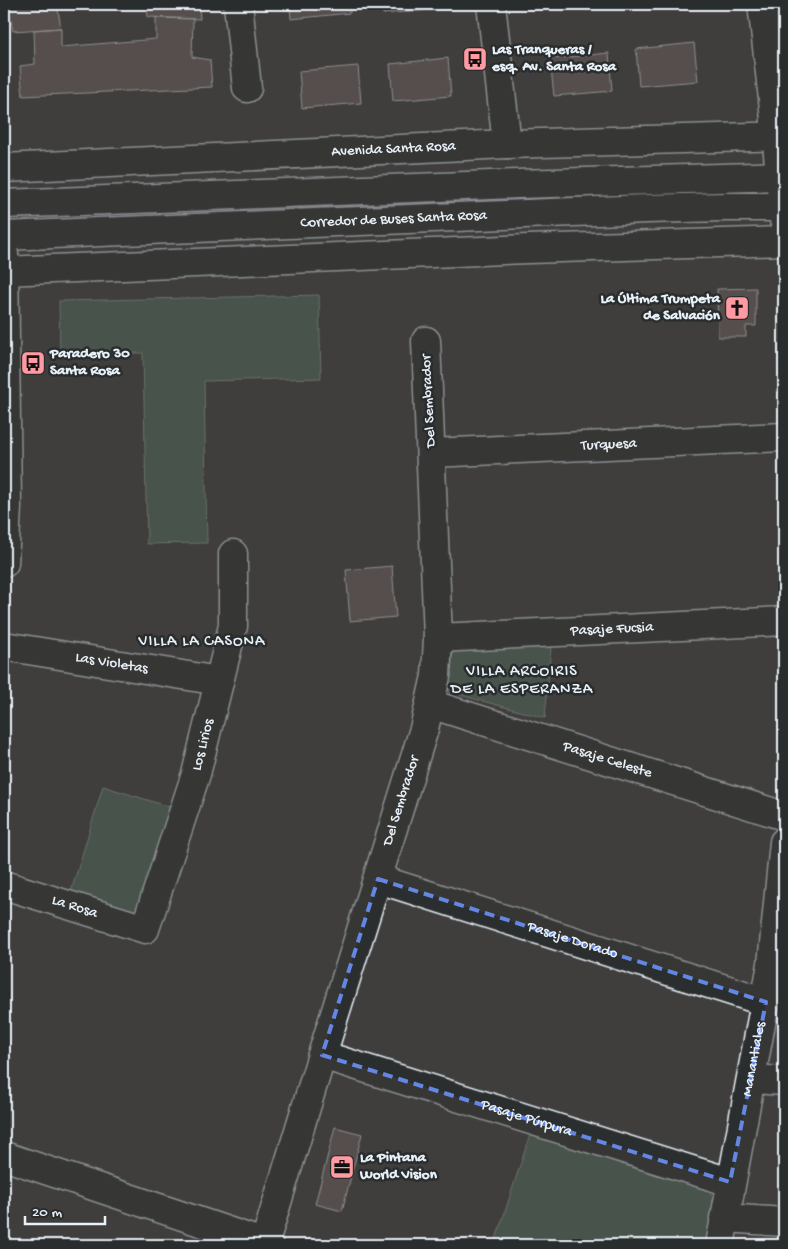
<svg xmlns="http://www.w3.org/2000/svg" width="788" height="1249" viewBox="0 0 788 1249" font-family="'Gochi Hand',sans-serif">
  <rect width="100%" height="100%" fill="#403e3d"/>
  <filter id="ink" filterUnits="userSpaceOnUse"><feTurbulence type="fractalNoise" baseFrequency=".02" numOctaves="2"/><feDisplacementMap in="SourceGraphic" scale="10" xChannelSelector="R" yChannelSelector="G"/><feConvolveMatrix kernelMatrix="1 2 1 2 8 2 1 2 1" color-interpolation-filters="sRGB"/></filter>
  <g filter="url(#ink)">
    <!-- green -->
    <path fill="#526d5d" stroke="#9dafaa" d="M 319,295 L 321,378 L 204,381 L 207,543 L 147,544 L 143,353 L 60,354 L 59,301 Z
      M 551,647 L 545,718 L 449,692 L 453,650 Z
      M 103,786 L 176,809 L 142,918 L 70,895 Z
      M 531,1132 L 705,1184 L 715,1200 L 707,1245 L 494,1245 Z"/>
    <!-- building -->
    <path fill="#726461" stroke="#e8f1f8" d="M 8,4 L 57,4 L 61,28 L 13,31 Z
      M 147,4 L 199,4 L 200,19 L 148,17 Z
      M 290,4 L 349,4 L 350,13 L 291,19 Z
      M 382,4 L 441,4 L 442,9 L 383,14 Z
      M 541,4 L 593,4 L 541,8 Z
      M 156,18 L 193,19 L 192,57 L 210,60 L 212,87 L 23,96 L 20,66 L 35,64 L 34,30 L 61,28 L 61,47 L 156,39 Z
      M 694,43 L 698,81 L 639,86 L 636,49 Z
      M 609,53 L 612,91 L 554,96 L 550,59 Z
      M 448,58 L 451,96 L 393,101 L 390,64 Z
      M 358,66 L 361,103 L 302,108 L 299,71 Z
      M 756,288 L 756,326 L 746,326 L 746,337 L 718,337 L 717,289 Z
      M 392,566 L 396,617 L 350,621 L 346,570 Z
      M 335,1127 L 362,1134 L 342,1211 L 315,1204 Z"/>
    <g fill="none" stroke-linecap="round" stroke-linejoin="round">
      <defs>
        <g id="minor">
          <path d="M 238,4 L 247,88"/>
          <path d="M 491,4 L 507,144"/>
          <path d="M 4,204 L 518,184 L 784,176"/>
          <path id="s1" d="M 4,236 L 646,209 L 724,207 L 784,207"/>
          <path d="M 4,254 L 7,507 L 4,563"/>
          <path id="s2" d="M 431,453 L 784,437"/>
          <path id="s3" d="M 438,638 L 784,621"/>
          <path id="s4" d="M 4,646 L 219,681"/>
          <path id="s5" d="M 430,704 L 784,816"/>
          <path id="s6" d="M 378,879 L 766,1002"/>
          <path id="s7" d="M 4,885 L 145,929 L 196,774 L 233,626 L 233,554"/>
          <path id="s8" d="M 322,1055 L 730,1182"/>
          <path d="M 752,1079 L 784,1081"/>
          <path d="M 4,1156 L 269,1245"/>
          <path d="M 724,1218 L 784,1222"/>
          <path id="s9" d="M 264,1245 L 322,1055 L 424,729 L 436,676 L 438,638 L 426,341"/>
          <path id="s10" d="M 720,1245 L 772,964 L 784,842"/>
        </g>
        <g id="major">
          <path d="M 762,4 L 773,99 L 784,220"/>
          <path id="s11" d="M 4,168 L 507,144 L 784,136"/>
          <path d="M 4,271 L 528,249 L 784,241"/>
        </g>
      </defs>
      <!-- minor casing -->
      <use href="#minor" stroke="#e8f1f8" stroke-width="31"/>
      <!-- major casing -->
      <use href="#major" stroke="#e8f1f8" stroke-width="31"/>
      <!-- minor -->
      <use href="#minor" stroke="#2a2d2e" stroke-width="28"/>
      <!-- major -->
      <use href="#major" stroke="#2a2d2e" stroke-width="28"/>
    </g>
  </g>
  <!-- marked area -->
  <path d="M0 0H788V1249H0ZM 378,879 L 766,1002 L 730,1182 L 322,1055 Z" fill="#403e3d" fill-opacity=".55" fill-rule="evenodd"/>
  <path fill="none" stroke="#6487e3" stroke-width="4" stroke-dasharray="10 6" stroke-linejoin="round" d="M 378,879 L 766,1002 L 730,1182 L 322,1055 Z"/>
  <!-- icons -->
  <defs>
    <symbol id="bus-square" viewBox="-11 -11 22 22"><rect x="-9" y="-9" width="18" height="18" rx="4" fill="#ff9aa2" stroke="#2a2d2e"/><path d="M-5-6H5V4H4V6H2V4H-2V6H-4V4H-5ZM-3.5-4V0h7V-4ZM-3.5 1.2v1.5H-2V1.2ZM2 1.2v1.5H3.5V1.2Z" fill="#111"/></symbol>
    <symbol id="church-square" viewBox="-11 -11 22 22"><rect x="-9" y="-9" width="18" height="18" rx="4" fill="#ff9aa2" stroke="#2a2d2e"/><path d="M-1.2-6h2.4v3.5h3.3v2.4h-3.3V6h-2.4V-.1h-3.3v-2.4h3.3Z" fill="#111"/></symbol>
    <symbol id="office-square" viewBox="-11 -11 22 22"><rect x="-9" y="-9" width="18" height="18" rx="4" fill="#ff9aa2" stroke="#2a2d2e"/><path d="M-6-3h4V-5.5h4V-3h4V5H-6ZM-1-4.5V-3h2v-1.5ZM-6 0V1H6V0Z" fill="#111"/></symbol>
  </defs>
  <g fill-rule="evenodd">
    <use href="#bus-square" x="461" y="45" width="28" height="28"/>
    <use href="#church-square" x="723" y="294" width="28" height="28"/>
    <use href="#bus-square" x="19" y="349" width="28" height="28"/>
    <use href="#office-square" x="328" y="1153" width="28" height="28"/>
  </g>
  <g text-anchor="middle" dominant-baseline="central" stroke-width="5" stroke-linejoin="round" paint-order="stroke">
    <!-- poi labels -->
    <g font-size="15" font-weight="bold" fill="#e8f1f8" stroke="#2a2d2e" text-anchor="start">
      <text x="492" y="50">Las Tranqueras /<tspan x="492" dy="17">esq. Av. Santa Rosa</tspan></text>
      <text x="720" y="299" text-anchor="end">La Última Trumpeta<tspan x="720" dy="17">de Salvación</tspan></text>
      <text x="50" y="354">Paradero 30<tspan x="50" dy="17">Santa Rosa</tspan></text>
      <text x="360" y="1158">La Pintana<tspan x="360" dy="17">World Vision</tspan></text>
    </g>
    <!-- street labels -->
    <g font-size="15" fill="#e8f1f8" stroke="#2a2d2e">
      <text stroke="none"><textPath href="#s11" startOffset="390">Avenida Santa Rosa</textPath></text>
      <text stroke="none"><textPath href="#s1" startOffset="390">Corredor de Buses Santa Rosa</textPath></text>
      <text transform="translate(429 401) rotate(-93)">Del Sembrador</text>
      <text stroke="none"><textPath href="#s2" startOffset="178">Turquesa</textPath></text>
      <text stroke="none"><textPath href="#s3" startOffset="174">Pasaje Fucsia</textPath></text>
      <text stroke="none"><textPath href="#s4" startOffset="109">Las Violetas</textPath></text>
      <text stroke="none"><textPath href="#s7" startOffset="341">Los Lirios</textPath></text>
      <text stroke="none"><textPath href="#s5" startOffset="186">Pasaje Celeste</textPath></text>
      <text stroke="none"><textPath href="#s9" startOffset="465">Del Sembrador</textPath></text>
      <text stroke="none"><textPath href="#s7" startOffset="74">La Rosa</textPath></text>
      <text stroke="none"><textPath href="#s6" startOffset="204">Pasaje Dorado</textPath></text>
      <text stroke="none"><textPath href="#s10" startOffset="189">Manantiales</textPath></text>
      <text stroke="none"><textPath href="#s8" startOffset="214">Pasaje Púrpura</textPath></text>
    </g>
    <!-- neighbourhood labels -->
    <g font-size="16" letter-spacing="1" fill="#e8f1f8" stroke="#2a2d2e">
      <text x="202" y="642">VILLA LA CASONA</text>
      <text x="522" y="672">VILLA ARCOIRIS<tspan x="522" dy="18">DE LA ESPERANZA</tspan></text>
    </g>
  </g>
  <!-- margin -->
  <rect width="788" height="1249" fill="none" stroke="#2a2d2e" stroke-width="20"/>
  <rect x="10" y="10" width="768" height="1229" fill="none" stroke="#e8f1f8" stroke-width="2" filter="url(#ink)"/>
  <!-- scale -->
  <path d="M25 1216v8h80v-8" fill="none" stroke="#e8f1f8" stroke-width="2.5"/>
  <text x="32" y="1216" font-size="15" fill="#e8f1f8" stroke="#2a2d2e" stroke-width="4" paint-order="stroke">20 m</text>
</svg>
